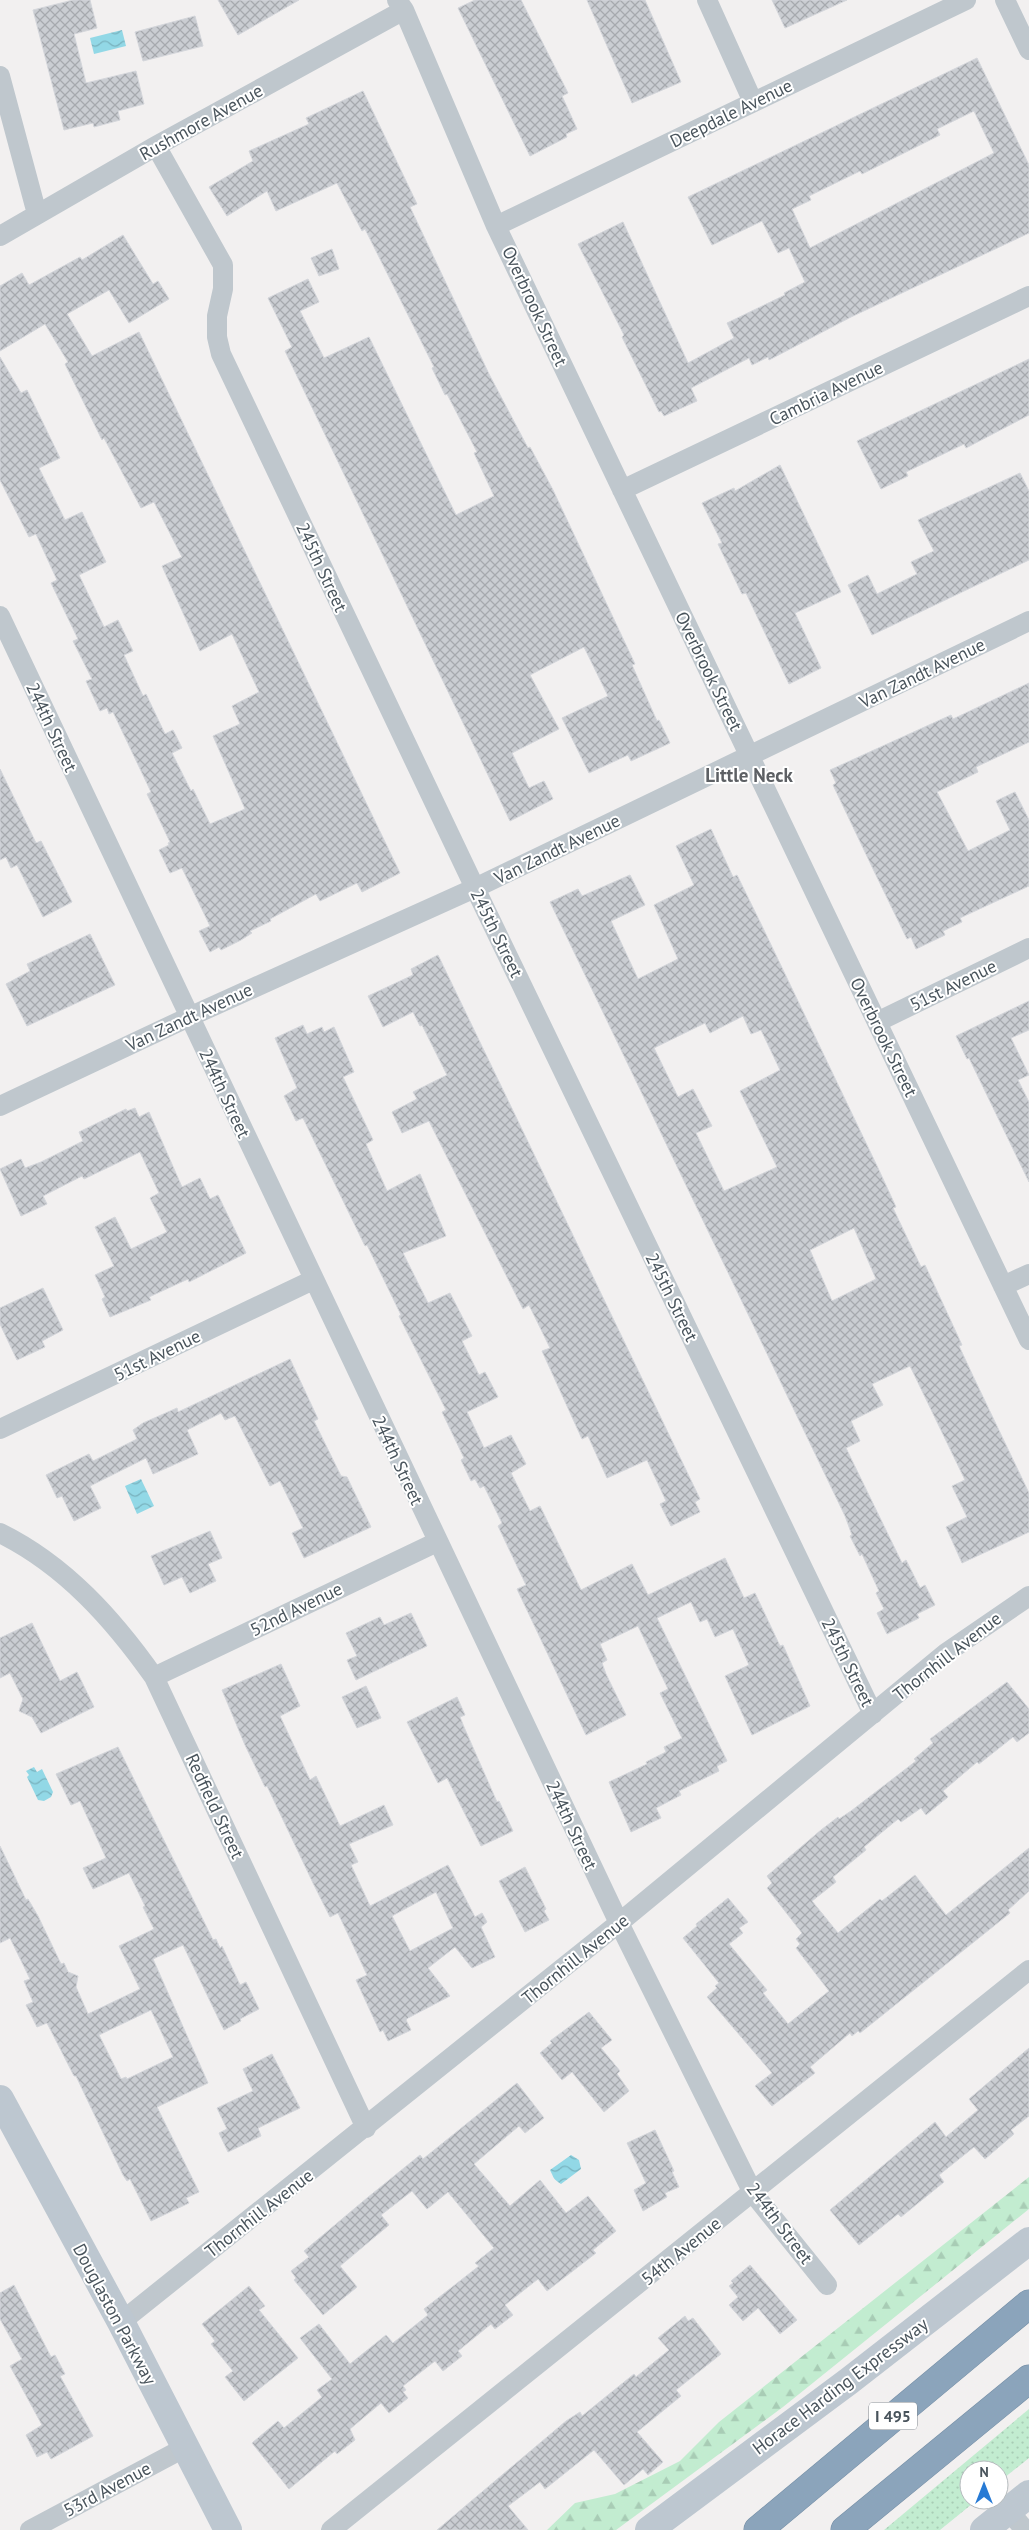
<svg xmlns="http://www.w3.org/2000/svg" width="1029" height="2530" viewBox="0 0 1029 2530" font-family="'PT Sans',sans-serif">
  <defs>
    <pattern id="green-dots" width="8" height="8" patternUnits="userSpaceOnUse" patternTransform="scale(1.25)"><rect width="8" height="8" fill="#c2ecd0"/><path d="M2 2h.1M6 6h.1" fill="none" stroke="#a8ccb5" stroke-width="1.8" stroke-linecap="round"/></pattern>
    <pattern id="forest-firs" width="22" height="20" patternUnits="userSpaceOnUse" patternTransform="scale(1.25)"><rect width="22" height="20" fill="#c2ecd0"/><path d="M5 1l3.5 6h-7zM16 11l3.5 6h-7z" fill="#a8ccb5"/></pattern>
    <pattern id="water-waves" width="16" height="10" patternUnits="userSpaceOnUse" patternTransform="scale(1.25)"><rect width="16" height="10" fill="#92d8e6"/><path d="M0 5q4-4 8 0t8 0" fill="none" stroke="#79b2be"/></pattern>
    <pattern id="building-cross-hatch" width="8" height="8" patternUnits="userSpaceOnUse" patternTransform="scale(1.25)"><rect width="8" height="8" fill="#cacdd2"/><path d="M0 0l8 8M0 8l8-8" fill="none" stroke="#a6a9ae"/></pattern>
  </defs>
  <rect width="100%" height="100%" fill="#f2f0f0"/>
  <!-- green -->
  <path fill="url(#green-dots)" d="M 1029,2409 L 1029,2458 L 999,2482 L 999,2470 L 969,2470 L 969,2500 L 977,2500 L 940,2530 L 884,2530 Z"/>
  <!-- forest -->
  <path fill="url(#forest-firs)" d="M 1029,2177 L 1029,2209 L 783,2407 L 616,2530 L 547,2530 L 575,2503 L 615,2494 L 680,2461 L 719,2422 Z"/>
  <!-- water -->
  <path fill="url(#water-waves)" d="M 122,30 L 126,46 L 94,54 L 90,38 Z
    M 141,1479 L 154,1506 L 137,1514 L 125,1486 Z
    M 34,1767 L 37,1772 L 42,1769 L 53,1792 L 51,1797 L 44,1801 L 38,1800 L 27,1777 L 29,1775 L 26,1771 Z
    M 571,2155 L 579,2160 L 581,2169 L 561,2184 C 553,2179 554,2178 550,2170 Z"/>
  <!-- building -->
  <path fill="url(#building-cross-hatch)" stroke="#d4d6db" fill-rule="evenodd" d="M 73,0 L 90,0 L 97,28 L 74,34 L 86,83 L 136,71 L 144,104 L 118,111 L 120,120 L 94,127 L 93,123 L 64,130 L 33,10 Z
    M 218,0 L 299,0 L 238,35 Z
    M 475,0 L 521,0 L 568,93 L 562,96 L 577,129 L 566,134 L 567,137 L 530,156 L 458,8 Z
    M 587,0 L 645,0 L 681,82 L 632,103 Z
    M 772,0 L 847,0 L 785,28 Z
    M 195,16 L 203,46 L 143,61 L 135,32 Z
    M 977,58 L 1029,165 L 1029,233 L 851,317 L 769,360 L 768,357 L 752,365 L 749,358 L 691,388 L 697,401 L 664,416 L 661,411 L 659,412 L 622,337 L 624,335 L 578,244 L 623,222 L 688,363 L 734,338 L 727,323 L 785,295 L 784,293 L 805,282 L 789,248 L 778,253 L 762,221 L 712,245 L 688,197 ZM 974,111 L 994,153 L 810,248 L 792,209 L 811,200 L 809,196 L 860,171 L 862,174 L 940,135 L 937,129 Z
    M 363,91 L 417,204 L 410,207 L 489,374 L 528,448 L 530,447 L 553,490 L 635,664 L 632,665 L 657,721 L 659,720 L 670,743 L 631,761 L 628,755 L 589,773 L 562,718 L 608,696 L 584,647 L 530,675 L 559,729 L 512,753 L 529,788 L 544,781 L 553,799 L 510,821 L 285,351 L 292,347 L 268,298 L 308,279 L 319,302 L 300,311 L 324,358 L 369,337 L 456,515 L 494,496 L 474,453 L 477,452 L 447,394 L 445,395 L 432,368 L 434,367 L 365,229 L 362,231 L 337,183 L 276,211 L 267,191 L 227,216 L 209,187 L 253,161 L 249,151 L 309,124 L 306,118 Z
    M 123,235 L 153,284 L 158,281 L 169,299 L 129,323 L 109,290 L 67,314 L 92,356 L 139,332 L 400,873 L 362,892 L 357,883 L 320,901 L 316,894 L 270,919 L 271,921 L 250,931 L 252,933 L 241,940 L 221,950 L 219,947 L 210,952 L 199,931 L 210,926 L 182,868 L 170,873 L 159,850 L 169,845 L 168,843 L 170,842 L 147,794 L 151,792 L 113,712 L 109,714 L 107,708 L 100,711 L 86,681 L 92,679 L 73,641 L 78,639 L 51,583 L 57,580 L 36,534 L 29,537 L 0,480 L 0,357 L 21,393 L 27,390 L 60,458 L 39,468 L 65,520 L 82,512 L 106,562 L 79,575 L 104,627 L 118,620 L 133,651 L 124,655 L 143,696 L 146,694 L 165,734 L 173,730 L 182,748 L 172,753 L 191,791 L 193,789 L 210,824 L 245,809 L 213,736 L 240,724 L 232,706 L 259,692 L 232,634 L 200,651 L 162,566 L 182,557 L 154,502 L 141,508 L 104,438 L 102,440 L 65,364 L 68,362 L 45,324 L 0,351 L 0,286 L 22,273 L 29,285 L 80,257 L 82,260 Z
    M 332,249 L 339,269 L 319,276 L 311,258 Z
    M 1029,359 L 1029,415 L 966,448 L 964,444 L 906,472 L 908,476 L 881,489 L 857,441 Z
    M 780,465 L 841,592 L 795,613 L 821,668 L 789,684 L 746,593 L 742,594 L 718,544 L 722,543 L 702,503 L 734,488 L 735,491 Z
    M 1020,473 L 1029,491 L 1029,560 L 872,635 L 848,585 L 868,575 L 877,594 L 917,574 L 911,562 L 934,551 L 918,520 Z
    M 1029,683 L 1029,742 L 976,767 L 978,772 L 937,792 L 968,851 L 1010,830 L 996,801 L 1015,792 L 1029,820 L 1029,886 L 960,918 L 962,922 L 943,931 L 945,935 L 916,949 L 911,937 L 907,939 L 874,871 L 833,785 L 836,783 L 830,770 L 951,715 L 953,719 Z
    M 0,769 L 36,843 L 41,841 L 72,902 L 43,917 L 17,865 L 11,868 L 6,857 L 0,860 Z
    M 711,829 L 733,877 L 737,875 L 762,926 L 878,1168 L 896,1207 L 893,1208 L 921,1267 L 925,1265 L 962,1345 L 959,1346 L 973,1376 L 1029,1493 L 1029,1532 L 962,1563 L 946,1527 L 967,1517 L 952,1486 L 965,1480 L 910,1366 L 872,1384 L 883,1405 L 851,1421 L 860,1441 L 846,1448 L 902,1563 L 906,1560 L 920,1588 L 925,1585 L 935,1605 L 917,1614 L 919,1618 L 887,1634 L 877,1613 L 884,1609 L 876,1593 L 879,1591 L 862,1554 L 860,1556 L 850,1536 L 852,1535 L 845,1516 L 550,902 L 578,889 L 582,896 L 630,875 L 645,905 L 611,921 L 638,979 L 678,959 L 654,905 L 694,885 L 676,846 ZM 743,1016 L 751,1034 L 761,1030 L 780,1070 L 740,1091 L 777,1167 L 724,1191 L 696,1133 L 712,1126 L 693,1089 L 678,1097 L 654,1048 L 705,1023 L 710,1033 ZM 854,1228 L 876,1279 L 832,1301 L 810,1250 Z
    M 90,934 L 115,985 L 27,1026 L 6,984 L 30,971 L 27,964 Z
    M 438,955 L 700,1499 L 695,1502 L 700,1512 L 671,1526 L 660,1504 L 666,1501 L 647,1460 L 607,1478 L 588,1436 L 582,1439 L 542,1351 L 550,1348 L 529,1305 L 523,1309 L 429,1121 L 402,1133 L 392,1112 L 417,1099 L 413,1092 L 447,1075 L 422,1025 L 420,1026 L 413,1012 L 383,1027 L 368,996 L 413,975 L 411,969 Z
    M 1029,1001 L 1029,1030 L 1011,1038 L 1029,1075 L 1018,1080 L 1029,1102 L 1029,1182 L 969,1058 L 967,1059 L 956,1036 Z
    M 303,1025 L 307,1034 L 322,1027 L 324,1032 L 334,1027 L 354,1072 L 343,1077 L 373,1140 L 366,1144 L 387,1191 L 420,1174 L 446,1236 L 403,1253 L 428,1303 L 450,1293 L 472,1336 L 462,1341 L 479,1375 L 485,1372 L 498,1397 L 467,1412 L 484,1448 L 511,1435 L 526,1464 L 511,1473 L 530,1511 L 540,1506 L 581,1590 L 632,1564 L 648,1595 L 725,1558 L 744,1598 L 755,1593 L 780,1646 L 783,1645 L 810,1706 L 752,1735 L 725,1676 L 749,1665 L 733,1629 L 715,1637 L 707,1619 L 700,1622 L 691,1602 L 657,1618 L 727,1761 L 717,1766 L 719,1771 L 679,1791 L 681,1795 L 656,1808 L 661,1818 L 631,1832 L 609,1782 L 647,1764 L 646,1762 L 666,1752 L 664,1747 L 682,1738 L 660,1693 L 668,1689 L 638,1626 L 600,1644 L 607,1660 L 602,1663 L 606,1674 L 626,1715 L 586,1735 L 517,1589 L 526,1585 L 498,1526 L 502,1523 L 484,1486 L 480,1488 L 475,1479 L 471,1481 L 461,1460 L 464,1458 L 442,1412 L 446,1410 L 399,1316 L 401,1315 L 367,1245 L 365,1246 L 303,1118 L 296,1121 L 284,1096 L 297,1088 L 275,1038 Z
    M 135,1108 L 139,1117 L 149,1112 L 182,1187 L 200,1178 L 210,1199 L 218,1195 L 246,1253 L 189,1282 L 188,1279 L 149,1297 L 151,1300 L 110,1317 L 102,1299 L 105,1297 L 95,1275 L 114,1266 L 95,1227 L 115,1217 L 131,1249 L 167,1232 L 150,1198 L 159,1193 L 140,1152 L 84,1179 L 82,1176 L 43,1196 L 47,1204 L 21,1216 L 0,1169 L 21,1159 L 25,1168 L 41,1162 L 83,1141 L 79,1132 L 126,1109 L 127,1111 Z
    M 43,1288 L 63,1330 L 42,1341 L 45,1347 L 17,1360 L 0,1324 L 0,1308 Z
    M 290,1359 L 318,1419 L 314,1421 L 341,1476 L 347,1477 L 371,1527 L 304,1558 L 292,1533 L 303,1528 L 280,1481 L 270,1486 L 235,1416 L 225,1420 L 221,1413 L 187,1430 L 198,1454 L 153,1474 L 146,1458 L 90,1486 L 101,1508 L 74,1521 L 62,1496 L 57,1498 L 46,1475 L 89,1454 L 93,1461 L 137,1439 L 133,1430 L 143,1423 L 177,1408 L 178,1412 Z
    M 210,1531 L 222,1558 L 208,1564 L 216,1581 L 190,1593 L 182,1577 L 164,1585 L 151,1556 Z
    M 411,1613 L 427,1646 L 356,1680 L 347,1660 L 357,1656 L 346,1633 L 380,1617 L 384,1625 Z
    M 32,1623 L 60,1681 L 77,1672 L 94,1707 L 41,1733 L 32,1717 L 19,1711 L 23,1699 L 10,1673 L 0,1678 L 0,1638 Z
    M 281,1664 L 300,1706 L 280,1716 L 310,1780 L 316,1776 L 340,1826 L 384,1805 L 393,1825 L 349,1844 L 358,1862 L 351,1865 L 370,1906 L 448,1865 L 475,1917 L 482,1913 L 487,1922 L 481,1927 L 495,1957 L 472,1968 L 455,1947 L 428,1968 L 450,1996 L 408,2018 L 406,2020 L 411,2030 L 388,2041 L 383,2030 L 380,2032 L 356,1980 L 367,1975 L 338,1913 L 330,1917 L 313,1883 L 267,1786 L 265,1787 L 245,1745 L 222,1690 ZM 436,1892 L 453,1928 L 410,1951 L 392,1916 Z
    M 1007,1682 L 1029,1709 L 1029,1733 L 1017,1742 L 1013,1737 L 979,1764 L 977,1762 L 943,1791 L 948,1797 L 926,1815 L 921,1808 L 901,1822 L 898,1819 L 864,1847 L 866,1850 L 833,1877 L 836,1882 L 812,1901 L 838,1933 L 880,1899 L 882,1901 L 915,1875 L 946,1915 L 1029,1848 L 1029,1891 L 1008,1910 L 1010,1913 L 860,2033 L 858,2031 L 852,2036 L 850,2033 L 810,2067 L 815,2073 L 772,2106 L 755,2086 L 772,2073 L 707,1997 L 717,1988 L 715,1986 L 719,1983 L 683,1938 L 697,1926 L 696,1924 L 728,1898 L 748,1922 L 739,1928 L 743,1933 L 729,1944 L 767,1990 L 763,1993 L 788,2024 L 829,1991 L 796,1948 L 800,1944 L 796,1939 L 802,1933 L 767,1888 L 772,1883 L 767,1876 L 821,1830 L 838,1817 L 839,1819 L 851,1811 L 916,1761 L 914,1759 L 933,1743 L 930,1739 Z
    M 366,1686 L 381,1718 L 357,1728 L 342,1697 Z
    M 457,1697 L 465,1715 L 460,1717 L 464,1727 L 497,1802 L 499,1801 L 513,1831 L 481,1846 L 447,1778 L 438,1783 L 407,1722 Z
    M 118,1747 L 213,1940 L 216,1939 L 220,1948 L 222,1946 L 240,1985 L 246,1982 L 259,2009 L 240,2019 L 241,2021 L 224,2030 L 183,1945 L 153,1959 L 208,2083 L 157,2107 L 199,2192 L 186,2198 L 189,2203 L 151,2221 L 130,2179 L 127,2181 L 123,2175 L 76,2076 L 74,2076 L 47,2023 L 37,2027 L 26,2005 L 33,2002 L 24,1981 L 30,1979 L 10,1938 L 0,1943 L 0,1846 L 26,1900 L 28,1899 L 38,1916 L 61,1964 L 64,1963 L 68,1972 L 78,1976 L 76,1987 L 88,2014 L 140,1989 L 119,1946 L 154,1929 L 143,1907 L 145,1906 L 129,1873 L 93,1889 L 83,1868 L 106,1858 L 80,1801 L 71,1805 L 56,1774 ZM 151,2010 L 173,2057 L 127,2079 L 126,2077 L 121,2079 L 99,2035 Z
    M 525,1867 L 546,1909 L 544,1911 L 549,1920 L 525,1932 L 499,1881 Z
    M 589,2012 L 612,2040 L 601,2048 L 620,2071 L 617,2074 L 629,2091 L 604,2112 L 572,2072 L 562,2080 L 540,2053 L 552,2043 L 550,2041 Z
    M 1029,2048 L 1029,2116 L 1011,2130 L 1014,2134 L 985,2159 L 974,2147 L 939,2175 L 944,2182 L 901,2217 L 898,2214 L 859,2245 L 830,2210 L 935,2122 L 946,2137 L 978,2110 L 969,2099 Z
    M 272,2054 L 300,2108 L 258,2128 L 261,2136 L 228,2152 L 219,2133 L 227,2129 L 217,2108 L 253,2091 L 243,2069 Z
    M 517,2083 L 544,2118 L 525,2133 L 519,2126 L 474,2164 L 510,2206 L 540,2180 L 566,2213 L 588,2196 L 616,2231 L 593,2250 L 596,2253 L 547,2291 L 538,2279 L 505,2305 L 513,2315 L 495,2329 L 491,2324 L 458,2351 L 462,2356 L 443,2371 L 435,2361 L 403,2386 L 406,2390 L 403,2392 L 408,2398 L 389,2413 L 381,2403 L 350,2429 L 355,2440 L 337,2454 L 335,2451 L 289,2489 L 252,2443 L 278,2421 L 284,2428 L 322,2397 L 317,2390 L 332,2379 L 300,2338 L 319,2324 L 350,2364 L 386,2335 L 393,2343 L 428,2315 L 424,2309 L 479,2266 L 475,2263 L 494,2248 L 448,2192 L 427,2209 L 412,2191 L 381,2215 L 389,2225 L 340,2266 L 357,2287 L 323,2315 L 294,2280 L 296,2278 L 291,2271 L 309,2257 L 304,2251 L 367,2198 L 420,2155 L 423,2159 Z
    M 655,2130 L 674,2171 L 672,2172 L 679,2187 L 665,2193 L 667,2197 L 643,2211 L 634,2190 L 646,2183 L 627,2143 Z
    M 750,2265 L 797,2320 L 780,2334 L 758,2308 L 743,2321 L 729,2305 L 738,2297 L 729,2286 L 733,2283 L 731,2281 Z
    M 14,2285 L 51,2357 L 55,2355 L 65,2374 L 60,2376 L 93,2436 L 51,2459 L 47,2452 L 37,2457 L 26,2435 L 42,2425 L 10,2366 L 22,2359 L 0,2319 L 0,2293 Z
    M 249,2286 L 265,2306 L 259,2310 L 298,2358 L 244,2401 L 225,2377 L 233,2371 L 211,2344 L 215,2341 L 202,2324 Z
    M 685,2316 L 688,2321 L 693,2318 L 721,2354 L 676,2390 L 681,2396 L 637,2432 L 663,2462 L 648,2475 L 643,2469 L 624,2485 L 594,2450 L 545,2489 L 540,2482 L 508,2506 L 528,2530 L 437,2530 L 566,2421 L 580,2412 L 582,2416 L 634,2374 L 636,2377 L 669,2350 L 658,2338 Z"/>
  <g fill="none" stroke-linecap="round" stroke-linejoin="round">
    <defs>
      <path id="highway" d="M 758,2530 L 1029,2304
        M 845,2530 L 1029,2379"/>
    </defs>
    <!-- highway casing -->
    <use href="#highway" stroke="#768fa6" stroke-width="29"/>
    <!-- street -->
    <path stroke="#bfc7cd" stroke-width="20" d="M 397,0 L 404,10 L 496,226 L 1029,1340
      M 707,0 L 753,102
      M 1005,0 L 1029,50
      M 0,76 L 37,214
      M 156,146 L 223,265 L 223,289 L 217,316 L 217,337 L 221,354 L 475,888 L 873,1714
      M 496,226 L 966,0
      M 0,236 L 156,146 L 404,10
      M 622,490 L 1029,296
      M 0,616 L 619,1923 L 753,2193 L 827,2285
      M 877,1022 L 1029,948
      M 0,1106 L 189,1017 L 475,888 L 1029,621
      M 1003,1286 L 1029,1274
      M 0,1429 L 313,1280
      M 0,1533 C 65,1565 113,1619 154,1677 L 366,2128
      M 154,1677 L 437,1542
      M 121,2322 L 619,1923 L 946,1653 L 1029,1596
      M 1008,2510 L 1025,2530
      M 30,2530 L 184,2448
      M 331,2530 L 1029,1970"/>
    <!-- secondary -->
    <path stroke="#bdc7d0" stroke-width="28" d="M 0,2099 L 121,2322 L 228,2530
      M 649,2530 L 849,2381 L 1029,2241
      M 984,2530 L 1029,2494"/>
    <!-- highway -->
    <use href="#highway" stroke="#8ba4bb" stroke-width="28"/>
  </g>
  <g text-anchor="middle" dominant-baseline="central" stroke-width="4" stroke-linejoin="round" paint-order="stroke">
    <!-- shield labels -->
    <rect fill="#fff" stroke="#80878d" stroke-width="1" x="869" y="2402.5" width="48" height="27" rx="4"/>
    <g font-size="16" font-weight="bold" fill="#49545c">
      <text x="893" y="2416">I 495</text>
    </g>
    <!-- street labels -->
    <g font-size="18" fill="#49545c" stroke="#fff">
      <text transform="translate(731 113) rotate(-26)">Deepdale Avenue</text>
      <text transform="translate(201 122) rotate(-29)">Rushmore Avenue</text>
      <text transform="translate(535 306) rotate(65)">Overbrook Street</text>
      <text transform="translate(826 393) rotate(-26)">Cambria Avenue</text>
      <text transform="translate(322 567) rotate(65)">245th Street</text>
      <text transform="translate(709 671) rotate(64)">Overbrook Street</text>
      <text transform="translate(922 673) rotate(-26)">Van Zandt Avenue</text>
      <text transform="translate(52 727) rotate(65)">244th Street</text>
      <text transform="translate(557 849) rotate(-26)">Van Zandt Avenue</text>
      <text transform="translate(497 933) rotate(64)">245th Street</text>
      <text transform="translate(953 985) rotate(-26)">51st Avenue</text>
      <text transform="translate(189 1017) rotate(-25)">Van Zandt Avenue</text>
      <text transform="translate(884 1037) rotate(64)">Overbrook Street</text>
      <text transform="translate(225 1093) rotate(65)">244th Street</text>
      <text transform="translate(672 1297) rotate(64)">245th Street</text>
      <text transform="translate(157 1355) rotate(-26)">51st Avenue</text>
      <text transform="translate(398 1460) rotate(65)">244th Street</text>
      <text transform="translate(296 1609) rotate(-26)">52nd Avenue</text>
      <text transform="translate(947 1656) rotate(-38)">Thornhill Avenue</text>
      <text transform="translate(848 1662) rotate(64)">245th Street</text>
      <text transform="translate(215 1806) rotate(65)">Redfield Street</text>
      <text transform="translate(572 1825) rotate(65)">244th Street</text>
      <text transform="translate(575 1959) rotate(-39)">Thornhill Avenue</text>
      <text transform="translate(259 2213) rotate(-38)">Thornhill Avenue</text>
      <text transform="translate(780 2223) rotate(53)">244th Street</text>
      <text transform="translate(681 2251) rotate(-39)">54th Avenue</text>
      <text transform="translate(115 2314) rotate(62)">Douglaston Parkway</text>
      <text transform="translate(840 2386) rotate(-37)">Horace Harding Expressway</text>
      <text transform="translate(107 2489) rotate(-28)">53rd Avenue</text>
    </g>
    <!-- neighbourhood labels -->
    <g font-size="19" font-weight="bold" fill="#5d6064" stroke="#fff">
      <text x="749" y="775">Little Neck</text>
    </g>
  </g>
  <!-- north arrow -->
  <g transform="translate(984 2485)"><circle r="24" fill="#ffffff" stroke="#b6bbbe"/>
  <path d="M0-4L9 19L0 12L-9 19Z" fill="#277ad5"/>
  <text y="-8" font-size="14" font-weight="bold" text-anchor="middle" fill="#49545c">N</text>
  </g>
</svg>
